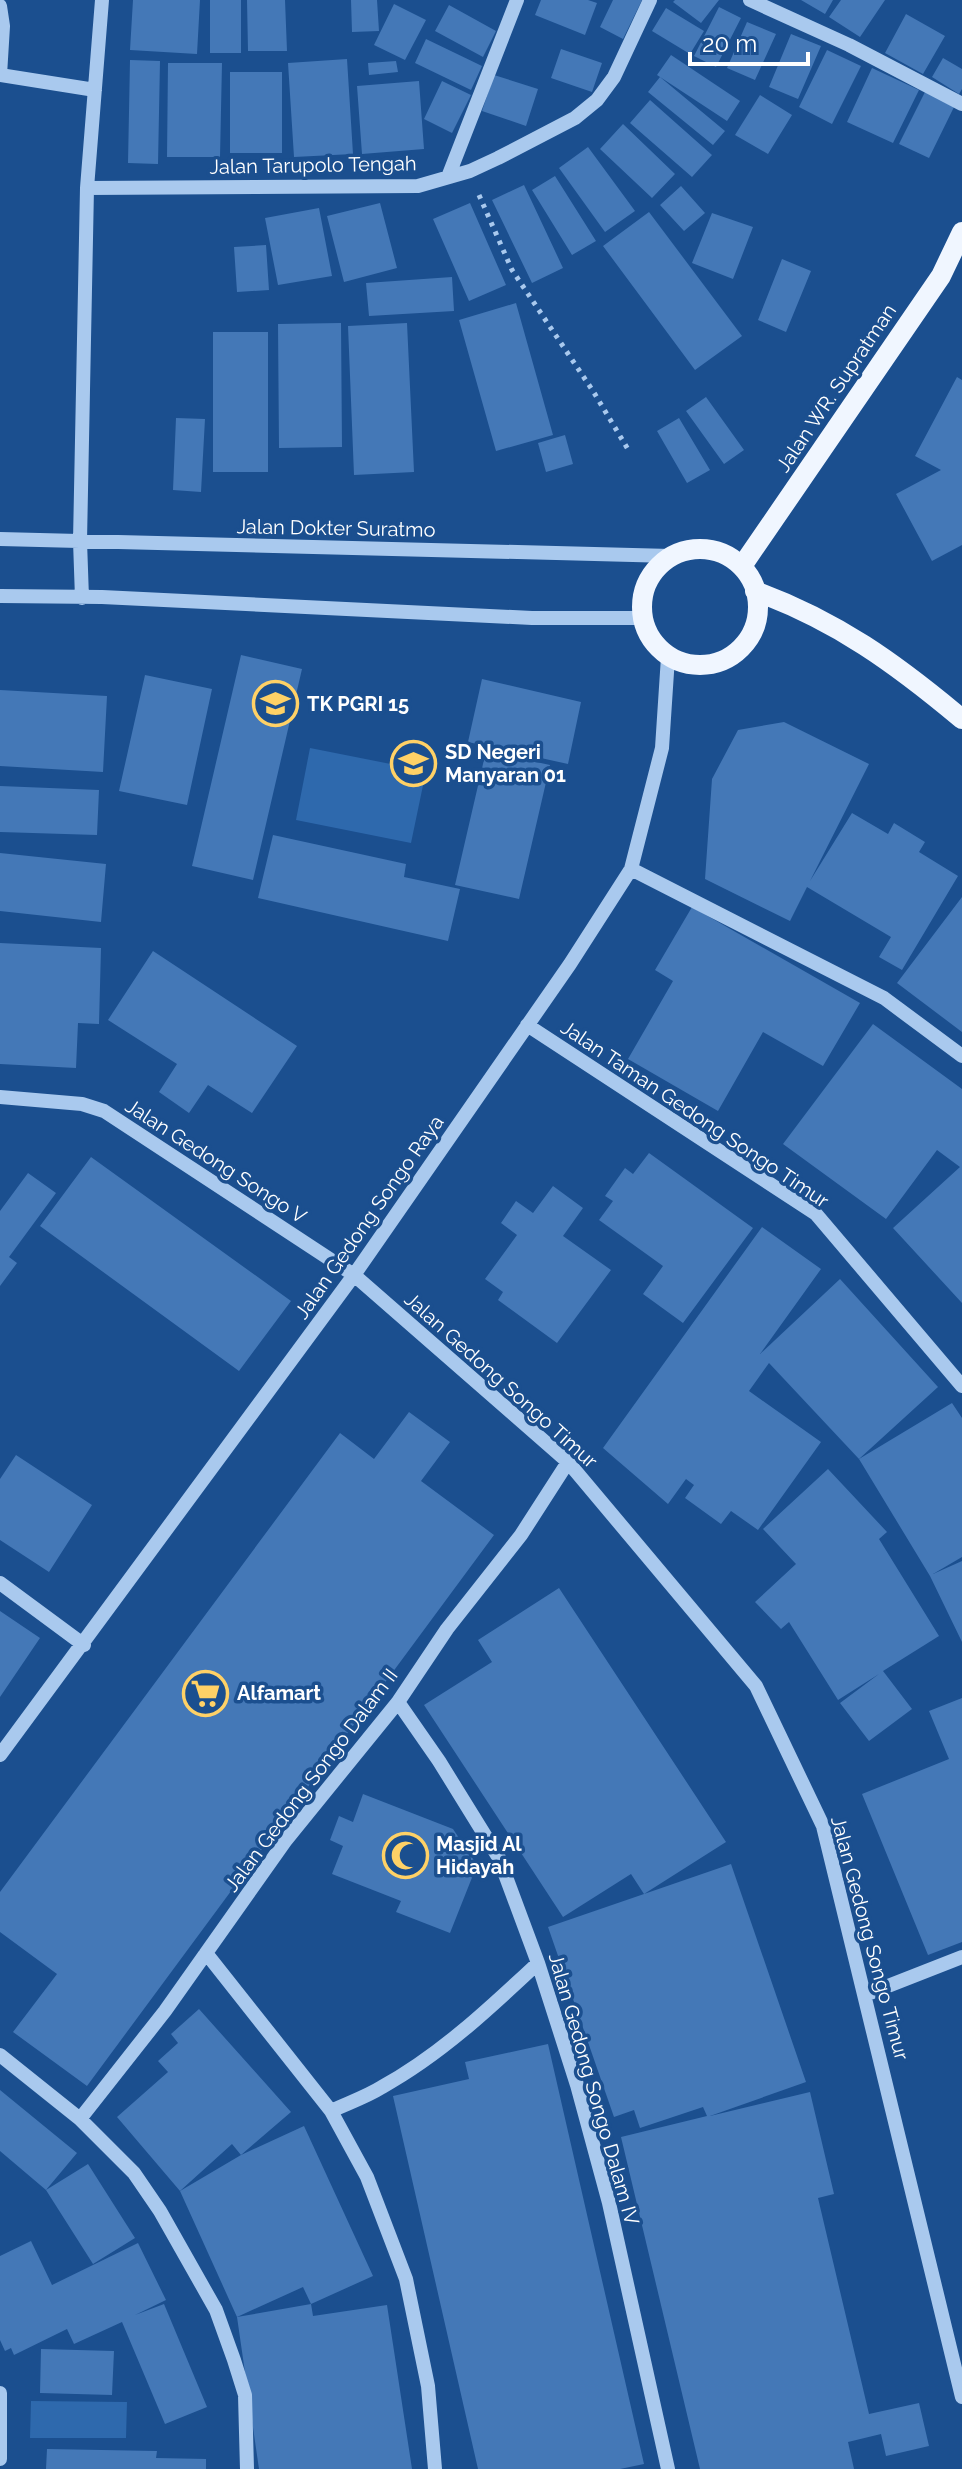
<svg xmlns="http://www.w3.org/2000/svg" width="962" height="2469" viewBox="0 0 962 2469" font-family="Raleway,sans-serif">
  <rect width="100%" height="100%" fill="#1b4f8f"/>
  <!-- green -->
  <path fill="#2e69ad" d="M 310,748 L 426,771 L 411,843 L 296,820 Z
    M 31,2401 L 127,2402 L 126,2438 L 30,2438 Z"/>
  <!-- building -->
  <path fill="#4478b7" d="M 133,0 L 200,0 L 197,54 L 130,50 Z
    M 210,0 L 241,0 L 241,53 L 210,53 Z
    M 247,0 L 285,0 L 287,51 L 248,51 Z
    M 351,0 L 377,0 L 379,31 L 352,32 Z
    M 541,0 L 588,0 L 597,3 L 585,35 L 535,15 Z
    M 613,0 L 642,0 L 623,39 L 600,27 Z
    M 675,0 L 719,0 L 701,23 L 673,2 Z
    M 801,0 L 833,0 L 825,14 Z
    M 841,0 L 885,0 L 860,37 L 829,17 Z
    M 394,4 L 426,20 L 405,60 L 374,45 Z
    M 449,5 L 496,31 L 483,57 L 435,31 Z
    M 719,7 L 741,18 L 716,67 L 694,56 Z
    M 666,8 L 704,31 L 690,54 L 652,31 Z
    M 906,14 L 945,36 L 923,74 L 885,53 Z
    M 747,22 L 776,34 L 755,80 L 727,68 Z
    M 791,34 L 821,46 L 798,99 L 769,87 Z
    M 426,39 L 482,66 L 471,90 L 415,63 Z
    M 561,49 L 602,63 L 592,92 L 551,78 Z
    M 827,50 L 861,66 L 832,124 L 799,107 Z
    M 671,55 L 740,101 L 727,121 L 657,75 Z
    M 943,58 L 962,69 L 962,89 L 959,94 L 932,77 Z
    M 347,59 L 353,154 L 294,157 L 288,63 Z
    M 130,60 L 160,61 L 158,164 L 128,163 Z
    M 396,61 L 398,72 L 369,75 L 368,63 Z
    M 168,63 L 222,63 L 220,157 L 167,157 Z
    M 872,68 L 919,90 L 893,143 L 847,122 Z
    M 230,72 L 282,72 L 282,153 L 230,153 Z
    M 494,75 L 538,89 L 526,126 L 482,111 Z
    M 660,77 L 725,131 L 713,145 L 648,92 Z
    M 419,81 L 424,149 L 362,154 L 357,86 Z
    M 442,81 L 471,95 L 452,133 L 424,119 Z
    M 925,92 L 954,107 L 929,158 L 899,144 Z
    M 760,95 L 792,115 L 768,154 L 735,135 Z
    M 650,100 L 712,155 L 692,177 L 630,123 Z
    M 623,124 L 675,174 L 652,198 L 600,149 Z
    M 588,147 L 635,211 L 605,232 L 559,168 Z
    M 555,176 L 596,241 L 572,255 L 532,190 Z
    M 524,185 L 563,268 L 532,283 L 492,200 Z
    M 681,186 L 705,213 L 684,231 L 660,205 Z
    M 380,203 L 397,268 L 344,282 L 327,216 Z
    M 470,203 L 506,285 L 469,301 L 433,219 Z
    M 319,208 L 332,276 L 278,285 L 265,218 Z
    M 649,212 L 742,336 L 695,370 L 603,246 Z
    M 712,213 L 753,227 L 733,279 L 692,263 Z
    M 266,245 L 269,290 L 237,292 L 234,247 Z
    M 782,259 L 811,271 L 786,332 L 758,320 Z
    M 452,277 L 454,311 L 369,316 L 366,283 Z
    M 516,303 L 553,435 L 496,451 L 459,320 Z
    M 341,323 L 342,447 L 279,448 L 278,324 Z
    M 407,323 L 414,472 L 354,475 L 348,326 Z
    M 213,332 L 268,332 L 268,472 L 213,472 Z
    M 957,377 L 962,380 L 962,545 L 932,561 L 896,494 L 941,470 L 915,456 Z
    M 706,397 L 744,450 L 724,464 L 686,411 Z
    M 176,418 L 205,419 L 201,492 L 173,490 Z
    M 679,418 L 710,470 L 687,483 L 657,431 Z
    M 565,435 L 573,464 L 546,472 L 538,443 Z
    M 241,655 L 302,669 L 253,880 L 192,866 Z
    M 145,675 L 212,689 L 187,805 L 119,791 Z
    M 482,679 L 581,702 L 568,764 L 468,742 Z
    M 0,690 L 107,696 L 103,772 L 0,766 Z
    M 784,722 L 869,764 L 810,881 L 852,813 L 888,834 L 894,823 L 925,842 L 919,852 L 958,876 L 902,970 L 879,957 L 891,937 L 807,887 L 790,921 L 705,879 L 712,779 L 738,730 Z
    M 486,751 L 550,765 L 519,899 L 455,885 Z
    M 0,786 L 99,790 L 97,835 L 0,832 Z
    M 273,835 L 406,864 L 404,877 L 460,889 L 448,941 L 258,898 Z
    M 0,853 L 106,864 L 101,922 L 0,911 Z
    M 962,897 L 962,1032 L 897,983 Z
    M 692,907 L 860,1003 L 823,1066 L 763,1032 L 718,1111 L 628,1059 L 673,981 L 655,970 Z
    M 0,943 L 101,948 L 99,1024 L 78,1023 L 76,1068 L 0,1064 Z
    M 153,951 L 297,1046 L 252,1113 L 208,1085 L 189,1113 L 159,1092 L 177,1064 L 108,1020 Z
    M 873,1024 L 962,1089 L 962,1303 L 893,1228 L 960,1167 L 937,1150 L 886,1219 L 783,1144 Z
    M 649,1153 L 753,1228 L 683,1323 L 643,1294 L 663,1266 L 599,1220 L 613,1201 L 605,1196 L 625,1168 L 633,1174 Z
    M 91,1157 L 291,1301 L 239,1371 L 40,1226 Z
    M 28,1173 L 56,1193 L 9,1257 L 17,1263 L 0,1286 L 0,1211 Z
    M 553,1186 L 583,1208 L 563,1236 L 611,1270 L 557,1343 L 498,1300 L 503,1292 L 485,1279 L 517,1235 L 501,1223 L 516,1201 L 533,1213 Z
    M 762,1227 L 821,1269 L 760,1354 L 840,1279 L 938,1387 L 859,1459 L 952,1403 L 962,1418 L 962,1557 L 933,1574 L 962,1561 L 962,1642 L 930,1576 L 859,1459 L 769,1363 L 749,1391 L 821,1442 L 758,1530 L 731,1511 L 721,1524 L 685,1498 L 694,1485 L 686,1479 L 668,1504 L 603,1448 Z
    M 409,1412 L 450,1442 L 421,1481 L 494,1535 L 87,2086 L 13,2032 L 57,1974 L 0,1932 L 0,1892 L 340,1433 L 374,1459 Z
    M 16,1455 L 92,1505 L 49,1572 L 0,1540 L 0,1479 Z
    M 828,1469 L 887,1532 L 879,1539 L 939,1636 L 883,1671 L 912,1709 L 869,1741 L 840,1703 L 879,1674 L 838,1700 L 789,1622 L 781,1629 L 755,1602 L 796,1564 L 763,1529 Z
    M 559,1588 L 726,1842 L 644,1894 L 731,1864 L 806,2082 L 710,2116 L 810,2092 L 834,2194 L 818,2198 L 869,2414 L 919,2403 L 929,2446 L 886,2456 L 881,2434 L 848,2442 L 854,2469 L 700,2469 L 621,2137 L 707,2116 L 703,2107 L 640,2128 L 634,2110 L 614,2117 L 548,1927 L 644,1894 L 631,1874 L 563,1917 L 424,1705 L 492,1662 L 478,1640 Z
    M 0,1611 L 40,1638 L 0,1697 Z
    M 962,1698 L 962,1942 L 928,1955 L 862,1794 L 949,1759 L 929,1711 Z
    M 363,1794 L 453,1829 L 477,1865 L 450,1933 L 396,1912 L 401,1901 L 332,1874 L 343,1846 L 330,1840 L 339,1816 L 353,1822 Z
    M 199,2009 L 291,2112 L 241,2155 L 232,2144 L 180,2191 L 117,2117 L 168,2072 L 158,2061 L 178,2043 L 171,2034 Z
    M 548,2044 L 644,2464 L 620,2469 L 478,2469 L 393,2096 L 469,2079 L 465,2062 Z
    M 0,2090 L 77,2153 L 46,2190 L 0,2151 Z
    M 304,2126 L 373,2276 L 311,2304 L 303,2287 L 237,2317 L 180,2191 L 241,2155 Z
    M 88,2164 L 135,2238 L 93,2264 L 46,2190 Z
    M 31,2241 L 52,2285 L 138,2243 L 166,2300 L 135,2315 L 164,2304 L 207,2407 L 165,2424 L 122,2322 L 74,2344 L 67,2329 L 14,2355 L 11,2348 L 5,2351 L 0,2340 L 0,2256 Z
    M 311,2304 L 313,2316 L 387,2305 L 412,2469 L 259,2469 L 237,2317 Z
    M 41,2349 L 114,2351 L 112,2395 L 40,2393 Z
    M 47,2449 L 157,2451 L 156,2458 L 206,2459 L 206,2469 L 46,2469 Z"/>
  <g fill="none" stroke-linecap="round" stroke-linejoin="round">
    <!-- path -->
    <path stroke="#a9c9ee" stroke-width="5" stroke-dasharray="4 6" stroke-linecap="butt" d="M 479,195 L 512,270 L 593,391 L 629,451"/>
    <!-- minor -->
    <path stroke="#a9c9ee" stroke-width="14" d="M 750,0 L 849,45 L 962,104
      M 0,6 L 3,26 L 0,75
      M 0,75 L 95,90
      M 448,177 L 517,0
      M 87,188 L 418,186 L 470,171 L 498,158 L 575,118 L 597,100 L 614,77 L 650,0
      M 0,539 L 671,556
      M 0,596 L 102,597 L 532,618 L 642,618
      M 82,598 L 80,541 L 87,188 L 102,0
      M 631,869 L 884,998 L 962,1056
      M 527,1025 L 816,1214 L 962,1386
      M 0,1097 L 82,1104 L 104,1111 L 354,1275 L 568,1462 L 756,1686 L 823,1826 L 962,2397
      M 0,1583 L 84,1645
      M 398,1702 L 439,1761 L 499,1858 L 538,1963 L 577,2085 L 609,2203 L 668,2469
      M 0,1755 L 354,1275 L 570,964 L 631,869 L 662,748 L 668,657
      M 206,1953 L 331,2111 L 367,2177 L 406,2279 L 428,2386 L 435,2469
      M 865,1995 L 962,1957
      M 0,2055 L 80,2119 L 134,2173 L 160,2211 L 216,2310 L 234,2360 L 245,2395 L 247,2469
      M 331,2111 C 348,2103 366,2097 382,2087 C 440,2055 490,2008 538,1963
      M 80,2119 L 165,2011 L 286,1840 L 398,1702 L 447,1629 L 521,1535 L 568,1462
      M 0,2393 L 0,2459"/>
    <!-- major -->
    <path stroke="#f0f6ff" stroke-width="20" d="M642 607a58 58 0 1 1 116 0a58 58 0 1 1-116 0Z
      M 742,566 L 941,276 L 962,232
      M 755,591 C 837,621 895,663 962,719"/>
  </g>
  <!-- icons -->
  <defs>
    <symbol id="school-ring" viewBox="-11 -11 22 22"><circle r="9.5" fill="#1b4f8f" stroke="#ffd166" stroke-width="1.5"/><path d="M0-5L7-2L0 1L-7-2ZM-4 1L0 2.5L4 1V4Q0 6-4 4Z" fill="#ffd166"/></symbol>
    <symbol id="supermarket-ring" viewBox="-11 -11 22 22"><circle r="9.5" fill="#1b4f8f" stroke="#ffd166" stroke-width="1.5"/><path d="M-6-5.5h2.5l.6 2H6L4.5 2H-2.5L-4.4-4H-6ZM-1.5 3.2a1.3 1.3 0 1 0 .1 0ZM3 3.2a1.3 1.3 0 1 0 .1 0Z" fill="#ffd166"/></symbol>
    <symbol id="mosque-ring" viewBox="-11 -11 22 22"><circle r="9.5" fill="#1b4f8f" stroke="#ffd166" stroke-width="1.5"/><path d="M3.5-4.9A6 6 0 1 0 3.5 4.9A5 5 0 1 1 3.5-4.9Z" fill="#ffd166"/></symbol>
  </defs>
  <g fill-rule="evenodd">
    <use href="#school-ring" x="250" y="678" width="51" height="51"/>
    <use href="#school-ring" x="388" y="738" width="51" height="51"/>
    <use href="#supermarket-ring" x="180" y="1668" width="51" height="51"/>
    <use href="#mosque-ring" x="380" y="1830" width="51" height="51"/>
  </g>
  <g text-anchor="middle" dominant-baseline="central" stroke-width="7" stroke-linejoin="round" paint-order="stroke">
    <!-- street labels -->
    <g font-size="20" fill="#fff" stroke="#1b4f8f">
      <text transform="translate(313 165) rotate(-1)">Jalan Tarupolo Tengah</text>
      <text transform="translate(836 388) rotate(-56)">Jalan WR. Supratman</text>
      <text transform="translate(336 528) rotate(1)">Jalan Dokter Suratmo</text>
      <text transform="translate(695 1114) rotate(34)">Jalan Taman Gedong Songo Timur</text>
      <text transform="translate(216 1161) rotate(33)">Jalan Gedong Songo V</text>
      <text transform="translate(369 1217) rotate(-55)">Jalan Gedong Songo Raya</text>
      <text transform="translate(501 1380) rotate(42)">Jalan Gedong Songo Timur</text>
      <text transform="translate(311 1780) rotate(-53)">Jalan Gedong Songo Dalam II</text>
      <text transform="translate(870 1938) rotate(75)">Jalan Gedong Songo Timur</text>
      <text transform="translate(594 2089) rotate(74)">Jalan Gedong Songo Dalam IV</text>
    </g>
    <!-- poi labels -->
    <g font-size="20" font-weight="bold" fill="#fff" stroke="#1b4f8f" text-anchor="start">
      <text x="307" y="704">TK PGRI 15</text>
      <text x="445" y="752">SD Negeri<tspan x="445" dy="23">Manyaran 01</tspan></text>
      <text x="237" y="1693">Alfamart</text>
      <text x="436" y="1844">Masjid Al<tspan x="436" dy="23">Hidayah</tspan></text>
    </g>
  </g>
  <!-- scale -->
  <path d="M690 52v12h118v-12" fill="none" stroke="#ffffff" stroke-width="4"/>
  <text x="702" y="52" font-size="24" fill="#ffffff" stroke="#1b4f8f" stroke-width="6" paint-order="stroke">20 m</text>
</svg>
